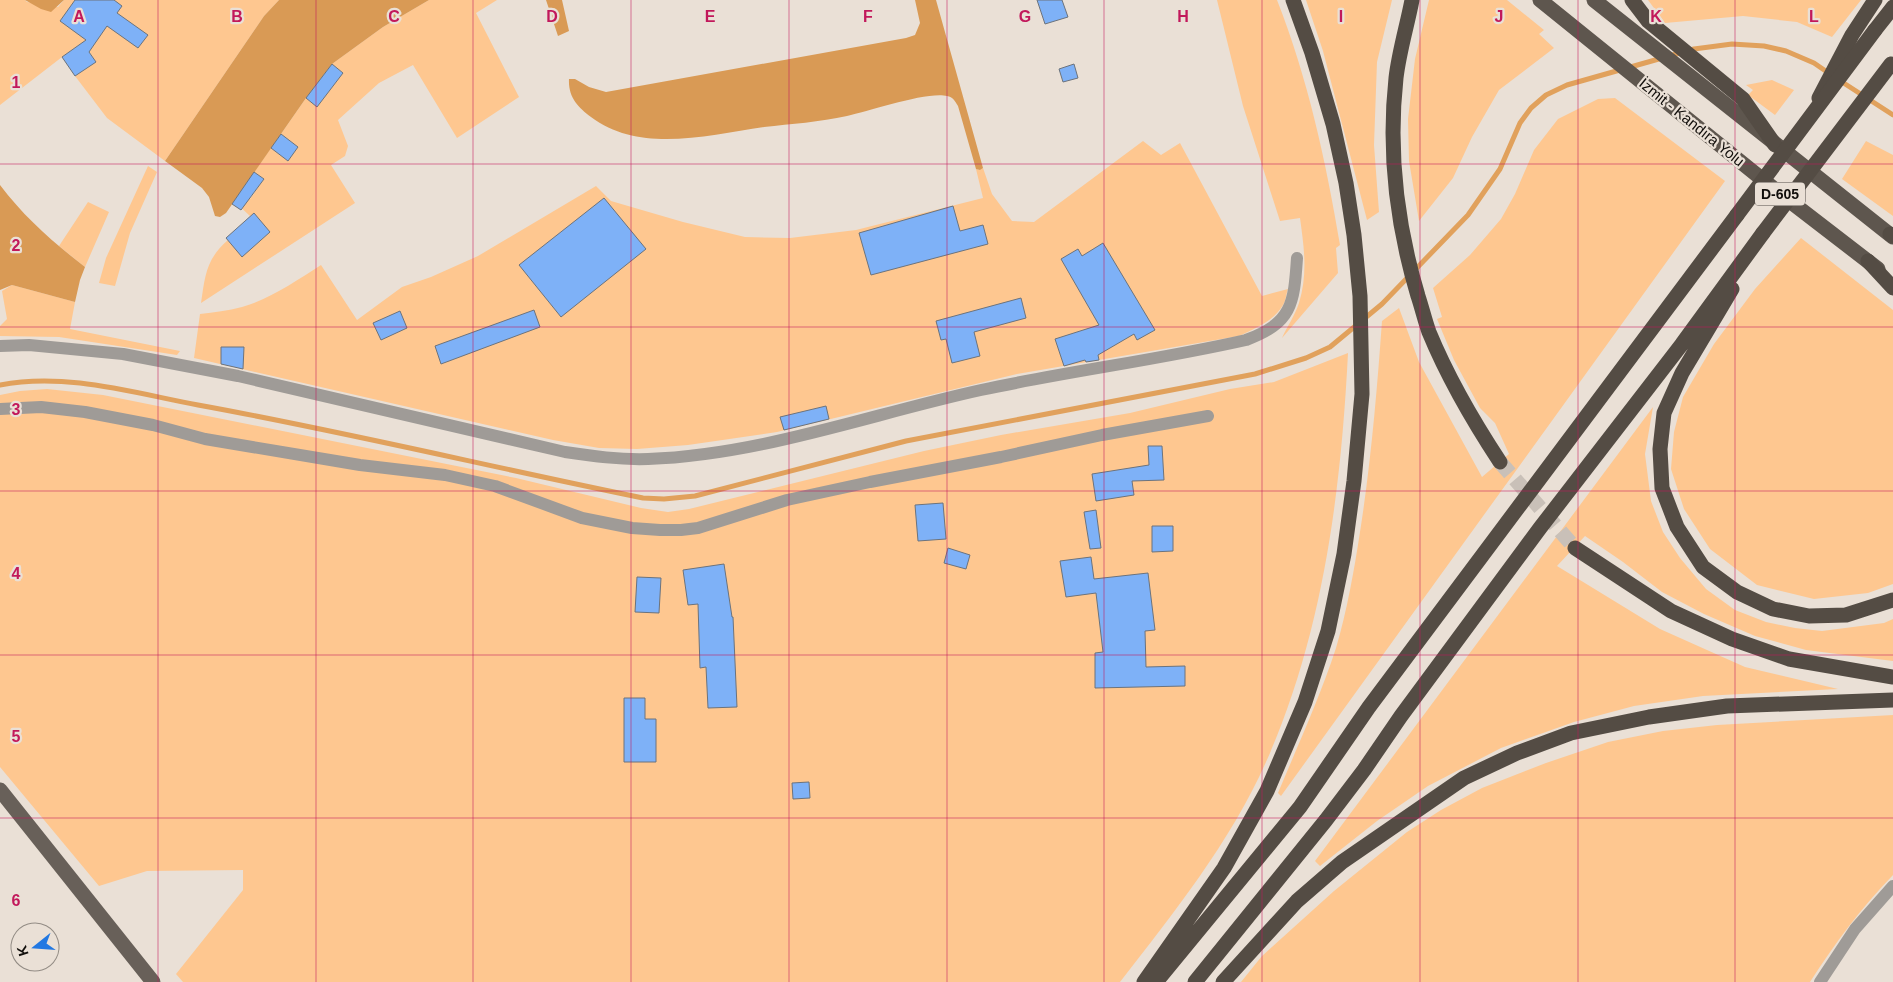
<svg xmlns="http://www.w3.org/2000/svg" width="1893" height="982" viewBox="0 0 1893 982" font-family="Helvetica,sans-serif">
  <rect width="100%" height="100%" fill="#eae0d6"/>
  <!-- green -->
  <path fill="#fec790" d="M 0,0 L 25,0 L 27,2 L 58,7 L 64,0 L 279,0 L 264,16 L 165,161 L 107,118 L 75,76 L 96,62 L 83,42 L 62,57 L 0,105 Z
    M 429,0 L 497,0 L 476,13 L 519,97 L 457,138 L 413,65 L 379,83 L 338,120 L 348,146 L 345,156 L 331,165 L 355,203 L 201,303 C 205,276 206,259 228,240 L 242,256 L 270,232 L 254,214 L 250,216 L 234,201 L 240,192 L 250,199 L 264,179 L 254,172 L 271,148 L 288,161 L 298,147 L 281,134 L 306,98 L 317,106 L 343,73 L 332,64 L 383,27 Z
    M 1217,0 L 1277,0 C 1308,79 1326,161 1340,245 L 1336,248 L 1338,273 L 1282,338 C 1287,327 1295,315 1299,303 C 1308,274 1304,247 1300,218 L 1280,221 L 1243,106 Z
    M 1306,0 L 1392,0 L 1377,62 L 1374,145 L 1379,212 L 1367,220 L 1323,51 Z
    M 1429,0 L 1507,0 L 1544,30 L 1539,34 L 1554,48 L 1499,90 L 1472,137 L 1453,178 L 1419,221 L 1409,161 L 1408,119 L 1415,59 Z
    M 1648,0 L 1861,0 L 1832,37 L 1797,22 L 1743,16 L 1665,23 Z
    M 1772,80 L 1794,90 L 1775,115 L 1748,95 L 1753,90 L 1746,85 Z
    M 1615,98 L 1725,181 L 1281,796 L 1278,793 C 1298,745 1320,697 1336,648 C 1347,611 1354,571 1360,532 C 1371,462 1377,391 1382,321 L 1399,308 L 1419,362 L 1482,477 L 1509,454 L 1495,423 L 1480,408 L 1454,360 L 1437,319 L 1442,317 L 1433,288 L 1470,255 L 1501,219 L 1515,194 L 1534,150 L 1558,119 L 1598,99 Z
    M 1143,141 L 1161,155 L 1180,143 L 1262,296 L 1288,289 C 1286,294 1286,301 1283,305 C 1274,321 1254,329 1239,336 L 1017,374 L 777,432 L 688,445 L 637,449 L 599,448 L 553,440 L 194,358 L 200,314 C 214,312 228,311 242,307 C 270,299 296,281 321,265 L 357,320 L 402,287 L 431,277 L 478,256 L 596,186 L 611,201 L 683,222 L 745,237 L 790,238 L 856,230 L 983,198 L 976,169 L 980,170 L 983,168 L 992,194 L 1012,221 L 1034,222 Z
    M 1866,141 L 1893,155 L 1893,216 L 1842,179 Z
    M 148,166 L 157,172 L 130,233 L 115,286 L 99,283 L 106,258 Z
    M 88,202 L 109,212 L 85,267 L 59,246 Z
    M 1801,238 L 1893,310 L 1893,584 L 1868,593 L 1814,599 L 1757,585 L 1710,549 L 1684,509 L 1671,469 L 1674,432 L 1683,397 L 1714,344 L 1755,289 Z
    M 12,285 L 75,302 L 70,329 L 180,351 L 177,355 L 59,337 L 0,336 L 0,326 L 7,319 L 2,291 Z
    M 1348,353 C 1341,492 1323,634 1266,762 C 1231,841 1173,914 1120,982 L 183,982 L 176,974 L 243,890 L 243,870 L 147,871 L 99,886 L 0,767 L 0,395 L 20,391 L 47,389 L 103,395 L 516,478 L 641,508 L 668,512 L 689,509 L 924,451 L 1001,435 L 1130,413 L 1230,389 L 1274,382 Z
    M 1653,407 L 1645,454 L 1651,501 L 1663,532 L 1680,558 L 1706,589 L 1735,610 L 1766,622 L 1795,628 L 1822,631 L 1884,623 L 1893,619 L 1893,661 L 1806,650 L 1755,636 L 1704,614 L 1662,592 L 1623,562 L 1585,536 L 1557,566 L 1660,629 L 1745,667 L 1838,689 L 1703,696 L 1634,706 L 1574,722 L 1501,748 L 1428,786 L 1377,821 L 1320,866 L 1315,861 Z
    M 1893,715 L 1893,875 C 1860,909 1836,942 1810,982 L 1241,982 L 1262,956 L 1334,891 L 1407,832 L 1441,810 L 1482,788 L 1546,763 L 1608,742 L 1663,731 L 1717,725 Z"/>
  <!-- forest -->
  <path fill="#d99a55" d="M 25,0 L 64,0 L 51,12 L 41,9 Z
    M 279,0 L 429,0 L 383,27 L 332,64 L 306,98 L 226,213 L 220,217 L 215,216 L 209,197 L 202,188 L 165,161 L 264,16 Z
    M 546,0 L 562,0 L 569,31 L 558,36 Z
    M 915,0 L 936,0 L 983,168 L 980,170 L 976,169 L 958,106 C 955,101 953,97 947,96 C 928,91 869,111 847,116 C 820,122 791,124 764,127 C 708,135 640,154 591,117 C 578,107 568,97 569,79 L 575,79 L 589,87 L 606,92 L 906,38 L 915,35 L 920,23 Z
    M 0,185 C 24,217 54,243 85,267 L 80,280 L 75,302 L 12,285 L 0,290 Z"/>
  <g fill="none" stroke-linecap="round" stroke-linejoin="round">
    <!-- stream -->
    <path stroke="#e1a15c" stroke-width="5" d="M 1839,80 L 1893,115
      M 0,385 C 65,372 134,393 198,405 C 347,432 495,468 643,498 L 664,499 L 695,496 L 906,441 L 1255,374 L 1306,358 L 1330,347 L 1382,304 L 1468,215 L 1500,169 L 1520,123 L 1531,108 L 1546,95 L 1567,85 L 1694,49 L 1732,44 L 1764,46 L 1786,51 L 1814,63 L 1830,74"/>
  </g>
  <!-- building -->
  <path fill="#7eb1f7" stroke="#6c737c" d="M 75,0 L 114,0 L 122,6 L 117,13 L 148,35 L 138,48 L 107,26 L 89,52 L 96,62 L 75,76 L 62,57 L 86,40 L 60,21 Z
    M 1037,0 L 1062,0 L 1068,17 L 1045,24 Z
    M 332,64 L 343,73 L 317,107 L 306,98 Z
    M 1074,64 L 1078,78 L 1063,82 L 1059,69 Z
    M 281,134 L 298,147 L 288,161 L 271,148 Z
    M 254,172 L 264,179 L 241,210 L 232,204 Z
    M 604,198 L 646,249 L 561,317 L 519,265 Z
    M 953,206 L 960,231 L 983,225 L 988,244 L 871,275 L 859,233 Z
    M 254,213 L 270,232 L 242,257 L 226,238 Z
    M 1103,243 L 1155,330 L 1137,340 L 1134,334 L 1098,355 L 1099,360 L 1086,362 L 1085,360 L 1064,366 L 1055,339 L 1099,325 L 1061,259 L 1078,249 L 1082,256 Z
    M 1021,298 L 1026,318 L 974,332 L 980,356 L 952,363 L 946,339 L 941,340 L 936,321 Z
    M 534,310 L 540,327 L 441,364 L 435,346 Z
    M 400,311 L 407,328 L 381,340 L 373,323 Z
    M 221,347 L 244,347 L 243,369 L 221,364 Z
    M 826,406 L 829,419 L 784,430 L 780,417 Z
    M 1148,446 L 1162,446 L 1164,480 L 1132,481 L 1134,495 L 1096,501 L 1092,474 L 1149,465 Z
    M 943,503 L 946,539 L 918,541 L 915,505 Z
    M 1096,510 L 1101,548 L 1090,549 L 1084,512 Z
    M 1152,526 L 1173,526 L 1173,551 L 1152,552 Z
    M 948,548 L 970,555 L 966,569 L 944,563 Z
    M 1091,557 L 1094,579 L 1148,573 L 1155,630 L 1145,631 L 1146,667 L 1185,666 L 1185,686 L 1095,688 L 1095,653 L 1103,652 L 1096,593 L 1066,597 L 1060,561 Z
    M 724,564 L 732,617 L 733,617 L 737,707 L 708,708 L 706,667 L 700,668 L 698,604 L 688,605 L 683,570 Z
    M 637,577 L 661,578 L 659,613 L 635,612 Z
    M 624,698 L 645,698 L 645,719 L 656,719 L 656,762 L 624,762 Z
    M 809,782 L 810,798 L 793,799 L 792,783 Z"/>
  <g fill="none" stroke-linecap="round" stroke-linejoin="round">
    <!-- motorway-tunnel -->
    <path stroke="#c9c0b8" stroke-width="15" stroke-dasharray="15 8" stroke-linecap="butt" d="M 1500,462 L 1575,548"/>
    <!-- minor -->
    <path stroke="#9f9b97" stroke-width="12" d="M 0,346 L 29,345 L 123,354 L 238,376 L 565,452 C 592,456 620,460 648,459 C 761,455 871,414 981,390 C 1069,371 1158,360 1246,340 C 1292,323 1294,304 1297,258
      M 0,409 L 41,407 L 85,412 L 153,425 L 205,439 L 360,465 L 445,475 L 495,486 L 582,518 L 632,528 L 660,530 L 681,530 L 698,528 L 787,500 L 870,482 L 1001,457 L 1102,435 L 1208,416
      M 1820,982 L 1855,929 L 1893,886"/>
    <!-- primary -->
    <path stroke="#686059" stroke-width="15" d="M 0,790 L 153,982"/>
    <!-- trunk -->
    <path stroke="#5e564e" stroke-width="15" d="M 1540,0 L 1778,192 L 1878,269
      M 1594,0 L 1893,237"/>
    <!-- motorway -->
    <path stroke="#544c44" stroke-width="15" d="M 1412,0 C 1407,26 1399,52 1396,78 C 1388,151 1397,226 1418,296 C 1422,308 1425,321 1429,332 C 1448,378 1473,421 1500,462
      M 1632,0 L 1648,21 L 1743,99 L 1775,145
      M 1875,30 L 1893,7
      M 1819,98 L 1852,35 L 1875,0
      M 1890,234 L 1893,236
      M 1868,261 L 1893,288
      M 1732,289 L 1682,373 L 1664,413 L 1660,449 L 1662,488 L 1677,527 L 1703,567 L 1737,592 L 1773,609 L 1809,616 L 1846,615 L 1893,600
      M 1575,548 L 1671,611 L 1732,639 L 1789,659 L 1893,677
      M 1144,982 L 1224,868 L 1267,791 L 1305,702 L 1328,631 L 1344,554 L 1354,481 L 1362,394 L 1360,296 L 1354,235 L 1346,183 L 1333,124 L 1312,53 L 1293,0
      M 1156,982 L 1300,807 L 1369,707 L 1737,215
      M 1195,982 L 1326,820 L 1364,770 L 1401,716 L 1540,528 L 1682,344 L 1763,233
      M 1223,982 L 1297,901 L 1342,862 L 1464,778 L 1517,753 L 1571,733 L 1649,717 L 1727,706 L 1893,700"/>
    <!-- motorway-bridge -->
    <path stroke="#544c44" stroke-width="15" d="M 1737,215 L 1875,30
      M 1763,233 L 1891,64"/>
  </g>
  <!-- grid -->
  <path fill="none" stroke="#c2185b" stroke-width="1" stroke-opacity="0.55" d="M 158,0 L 158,982M 316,0 L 316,982M 473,0 L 473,982M 631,0 L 631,982M 789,0 L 789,982M 947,0 L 947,982M 1104,0 L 1104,982M 1262,0 L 1262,982M 1420,0 L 1420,982M 1578,0 L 1578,982M 1735,0 L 1735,982M 0,164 L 1893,164M 0,327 L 1893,327M 0,491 L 1893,491M 0,655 L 1893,655M 0,818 L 1893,818"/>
  <g text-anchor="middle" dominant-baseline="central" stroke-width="4.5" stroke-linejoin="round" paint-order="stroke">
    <!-- shield labels -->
    <rect fill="#eae0d6" stroke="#524d48" stroke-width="1" x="1755" y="182.5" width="50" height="23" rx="4"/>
    <g font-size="14" font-weight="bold" fill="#110e0b">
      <text x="1780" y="194">D-605</text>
    </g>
    <!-- street labels -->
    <g font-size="15" fill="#110e0b" stroke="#eae0d6">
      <text transform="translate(1692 122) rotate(39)">İzmit - Kandıra Yolu</text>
    </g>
  </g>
  <g font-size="16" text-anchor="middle" font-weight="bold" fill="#c2185b" stroke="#eae0d6" stroke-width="4.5" stroke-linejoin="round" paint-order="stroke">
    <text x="79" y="22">A</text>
    <text x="237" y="22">B</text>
    <text x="394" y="22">C</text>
    <text x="552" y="22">D</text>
    <text x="710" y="22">E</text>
    <text x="868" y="22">F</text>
    <text x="1025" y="22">G</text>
    <text x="1183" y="22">H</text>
    <text x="1341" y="22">I</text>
    <text x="1499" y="22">J</text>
    <text x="1656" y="22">K</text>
    <text x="1814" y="22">L</text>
    <text x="16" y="88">1</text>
    <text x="16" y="251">2</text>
    <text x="16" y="415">3</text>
    <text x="16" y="579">4</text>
    <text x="16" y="742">5</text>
    <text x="16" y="906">6</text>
  </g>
  <!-- north arrow -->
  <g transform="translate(35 947) rotate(253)"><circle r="24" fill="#eae0d6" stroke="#938c85"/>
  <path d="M0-4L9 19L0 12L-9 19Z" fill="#2278e2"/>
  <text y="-8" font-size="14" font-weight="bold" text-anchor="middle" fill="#110e0b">K</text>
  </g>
</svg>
